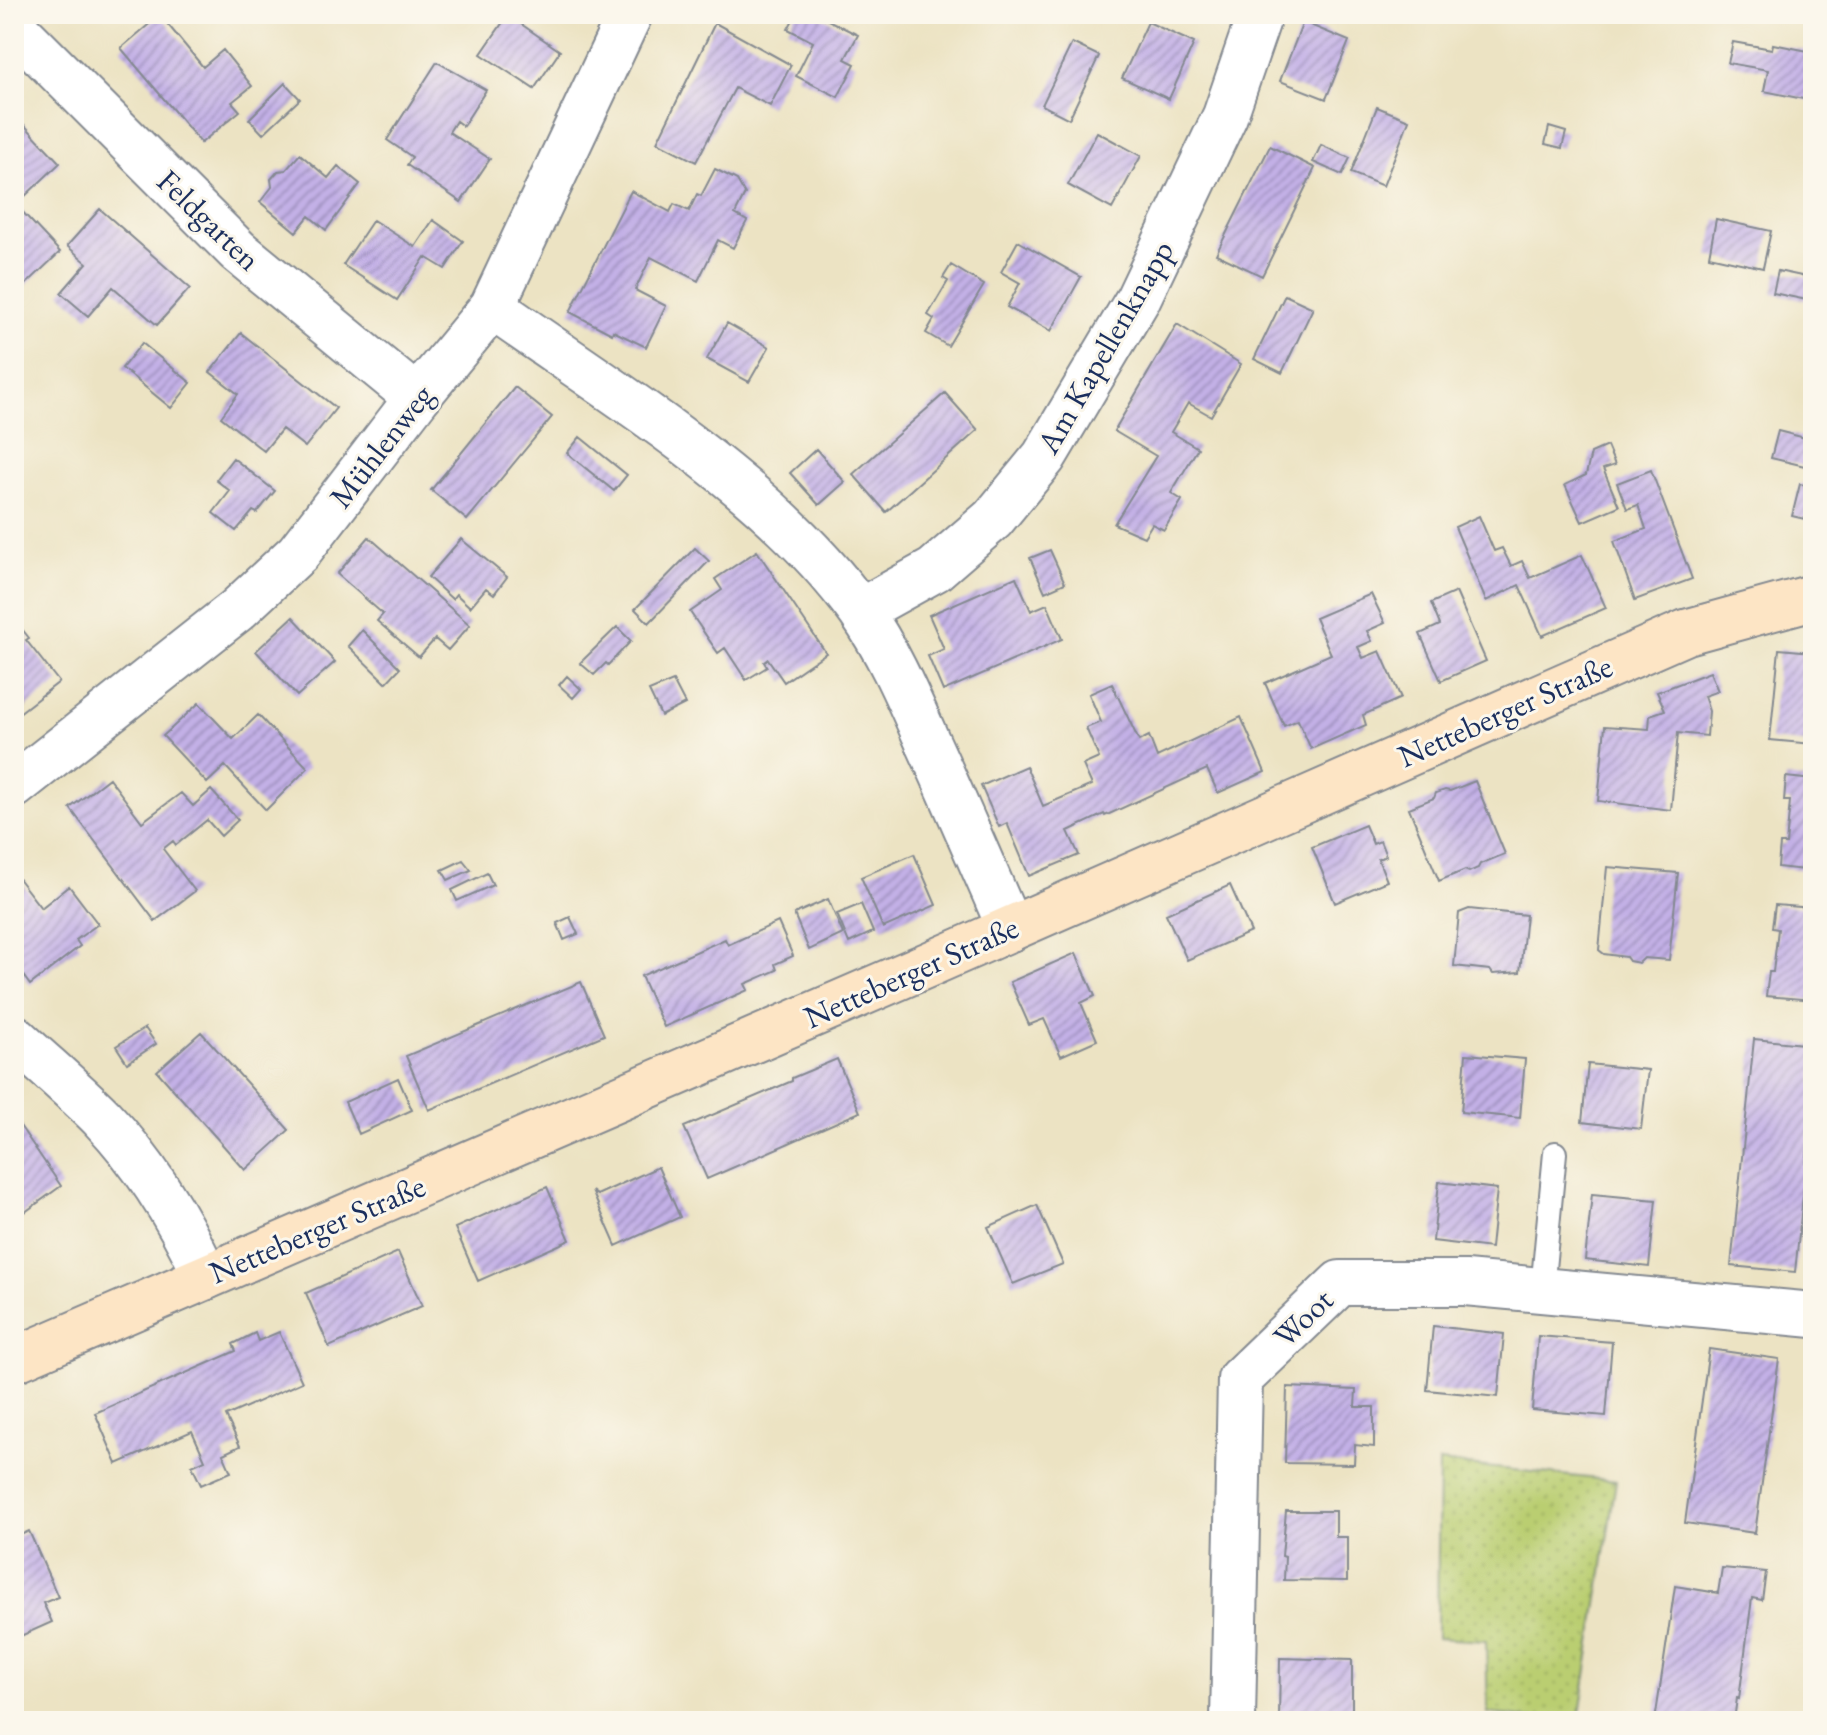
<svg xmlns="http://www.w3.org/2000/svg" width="1827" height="1735" viewBox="0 0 1827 1735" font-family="'EB Garamond',serif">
  <defs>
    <pattern id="grass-dots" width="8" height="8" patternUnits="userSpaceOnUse" patternTransform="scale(2)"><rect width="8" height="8" fill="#bace71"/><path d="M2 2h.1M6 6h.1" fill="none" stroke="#9fb164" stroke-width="1.8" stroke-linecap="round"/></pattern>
    <pattern id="building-hatch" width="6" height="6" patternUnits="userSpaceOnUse" patternTransform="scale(2)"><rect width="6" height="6" fill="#c3b0e6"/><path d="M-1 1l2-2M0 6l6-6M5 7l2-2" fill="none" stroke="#9e90be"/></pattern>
  </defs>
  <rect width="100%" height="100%" fill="#fbf7ec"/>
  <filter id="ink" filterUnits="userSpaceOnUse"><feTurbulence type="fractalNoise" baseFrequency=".0125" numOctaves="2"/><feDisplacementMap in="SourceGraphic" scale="16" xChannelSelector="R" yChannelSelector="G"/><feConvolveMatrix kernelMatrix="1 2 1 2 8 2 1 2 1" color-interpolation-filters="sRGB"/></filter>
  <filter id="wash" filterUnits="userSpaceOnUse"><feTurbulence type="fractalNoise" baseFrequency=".006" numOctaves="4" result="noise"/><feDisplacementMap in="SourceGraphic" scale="32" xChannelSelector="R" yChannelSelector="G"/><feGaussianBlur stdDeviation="1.8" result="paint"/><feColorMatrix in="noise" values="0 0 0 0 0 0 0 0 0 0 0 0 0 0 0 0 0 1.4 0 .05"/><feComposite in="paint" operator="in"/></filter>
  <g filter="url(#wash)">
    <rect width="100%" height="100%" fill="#ece3c3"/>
    <!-- grass -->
    <path fill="url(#grass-dots)" stroke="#6a7e68" stroke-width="2" d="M 1439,1462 L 1616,1481 L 1579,1721 L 1552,1721 L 1488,1713 L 1486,1641 L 1437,1638 Z"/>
    <g id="blocks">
      <!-- building -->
      <path fill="url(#building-hatch)" d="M 796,14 L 816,14 L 858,35 L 845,59 L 855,64 L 838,97 L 796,76 L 813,42 L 788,29 Z
        M 160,15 L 203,67 L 223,50 L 252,86 L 232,102 L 240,111 L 201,143 L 121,48 Z
        M 508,15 L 560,51 L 534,89 L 481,54 Z
        M 1148,22 L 1194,43 L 1169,99 L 1122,78 Z
        M 1303,22 L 1349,41 L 1326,99 L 1280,81 Z
        M 715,23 L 791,65 L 770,106 L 735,88 L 696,162 L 657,142 Z
        M 1733,42 L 1772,49 L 1773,44 L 1813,52 L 1813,101 L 1764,91 L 1768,70 L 1728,63 Z
        M 1072,43 L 1099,56 L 1069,119 L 1042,105 Z
        M 437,62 L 486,90 L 463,126 L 456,121 L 449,132 L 490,159 L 461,202 L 407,165 L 412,157 L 387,140 Z
        M 285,83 L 300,99 L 263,134 L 249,119 Z
        M 1377,107 L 1409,120 L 1383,186 L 1351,173 Z
        M 14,114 L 60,163 L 24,197 L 14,186 Z
        M 1549,127 L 1566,132 L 1562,148 L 1545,144 Z
        M 1097,132 L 1141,156 L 1112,209 L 1068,185 Z
        M 1321,145 L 1350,158 L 1342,175 L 1313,162 Z
        M 1270,146 L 1315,168 L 1262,276 L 1216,254 Z
        M 300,154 L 328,178 L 338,166 L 360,184 L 326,230 L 309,216 L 296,232 L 260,202 L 272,187 L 271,179 L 278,171 L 286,170 Z
        M 715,169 L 737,180 L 745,194 L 735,214 L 747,221 L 733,248 L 718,240 L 698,281 L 651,257 L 635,290 L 666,306 L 646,347 L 613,331 L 612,334 L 570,312 L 631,191 L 670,212 L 674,204 L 689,211 L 697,194 L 701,196 Z
        M 17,206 L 60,252 L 14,296 L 14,209 Z
        M 100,209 L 190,288 L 157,325 L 113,287 L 88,316 L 61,293 L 87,263 L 67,246 Z
        M 1716,219 L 1771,231 L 1763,268 L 1709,256 Z
        M 373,220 L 415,247 L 433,220 L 463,241 L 445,269 L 425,257 L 397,300 L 343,265 Z
        M 1018,241 L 1081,277 L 1051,331 L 1007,307 L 1020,283 L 1001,272 Z
        M 951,265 L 984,285 L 948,346 L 926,333 L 934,319 L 928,315 L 948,281 L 943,278 Z
        M 1778,271 L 1811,278 L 1807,300 L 1773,293 Z
        M 1285,295 L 1313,308 L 1282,373 L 1254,359 Z
        M 727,323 L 769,347 L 749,382 L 707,359 Z
        M 1177,324 L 1241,364 L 1211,416 L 1188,403 L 1171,432 L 1198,448 L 1171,493 L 1182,500 L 1164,530 L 1152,524 L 1144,537 L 1114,524 L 1156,456 L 1114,431 Z
        M 241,333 L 336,408 L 305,447 L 282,429 L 264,451 L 221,417 L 238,394 L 210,372 Z
        M 142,343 L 191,383 L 171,408 L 122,368 Z
        M 515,387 L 552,417 L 467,520 L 431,490 Z
        M 945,393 L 978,430 L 886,512 L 853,474 Z
        M 1778,431 L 1813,440 L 1813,468 L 1771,458 Z
        M 580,437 L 627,475 L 614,491 L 567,453 Z
        M 1607,446 L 1615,465 L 1603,469 L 1619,506 L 1582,522 L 1565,485 L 1586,475 L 1591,453 Z
        M 816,449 L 845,482 L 819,505 L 790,473 Z
        M 233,458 L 275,491 L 257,513 L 253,511 L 236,531 L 213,513 L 230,491 L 216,480 Z
        M 1651,470 L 1692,579 L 1635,600 L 1614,541 L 1646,529 L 1638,505 L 1627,509 L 1617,483 Z
        M 1800,484 L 1813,487 L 1813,521 L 1792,516 Z
        M 1479,516 L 1494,551 L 1502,548 L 1511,566 L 1522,561 L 1530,578 L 1582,555 L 1606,608 L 1542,636 L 1519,585 L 1486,601 L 1455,527 Z
        M 369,537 L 470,625 L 448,650 L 435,639 L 419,657 L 377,621 L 383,614 L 337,574 Z
        M 461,539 L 507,577 L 494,594 L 486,588 L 470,607 L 456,594 L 452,599 L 428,577 Z
        M 695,548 L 709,561 L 649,623 L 635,609 Z
        M 1050,550 L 1065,583 L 1045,592 L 1030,558 Z
        M 757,551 L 826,653 L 784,682 L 768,659 L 764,662 L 767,667 L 746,680 L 725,648 L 718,653 L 690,612 L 722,590 L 715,579 Z
        M 1016,577 L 1031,611 L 1047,604 L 1062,639 L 943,691 L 928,656 L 944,649 L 929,615 Z
        M 1456,592 L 1486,661 L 1441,681 L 1420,634 L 1440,625 L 1431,603 Z
        M 1371,594 L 1385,623 L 1367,631 L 1372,641 L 1358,647 L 1363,658 L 1380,651 L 1401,698 L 1363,715 L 1366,725 L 1311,749 L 1298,720 L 1284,726 L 1265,683 L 1331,654 L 1315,618 Z
        M 293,617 L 335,662 L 297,696 L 256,651 Z
        M 14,619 L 29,638 L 26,640 L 59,682 L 14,717 Z
        M 617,627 L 631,641 L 608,665 L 606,663 L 594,675 L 580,663 Z
        M 362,630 L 400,668 L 386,683 L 348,646 Z
        M 1779,649 L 1813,652 L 1813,744 L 1770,740 Z
        M 1710,672 L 1718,691 L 1704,696 L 1709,711 L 1707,736 L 1678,733 L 1671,810 L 1598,801 L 1605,726 L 1649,729 L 1650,715 L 1665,710 L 1657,692 Z
        M 567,676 L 581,689 L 573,698 L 559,685 Z
        M 673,681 L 685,704 L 661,716 L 649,691 Z
        M 1112,684 L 1139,741 L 1149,736 L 1157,757 L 1241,717 L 1265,772 L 1218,793 L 1207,769 L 1105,816 L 1104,814 L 1068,831 L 1079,855 L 1029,876 L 1007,823 L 999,827 L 981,786 L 1026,766 L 1043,806 L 1092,785 L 1083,765 L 1099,758 L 1086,728 L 1101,722 L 1089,694 Z
        M 199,703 L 233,739 L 258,715 L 308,768 L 266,810 L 225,766 L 207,783 L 163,736 Z
        M 1786,777 L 1813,780 L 1813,871 L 1778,867 L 1780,844 L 1786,844 L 1788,823 L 1790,801 L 1784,801 Z
        M 109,778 L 142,822 L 181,793 L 193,806 L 211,790 L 238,820 L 221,836 L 207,820 L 176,845 L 173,841 L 163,849 L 195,891 L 155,921 L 70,808 Z
        M 1475,781 L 1505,854 L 1480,864 L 1478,868 L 1469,872 L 1465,870 L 1439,881 L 1409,808 L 1434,798 L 1436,793 L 1445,790 L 1450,791 Z
        M 1365,825 L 1373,844 L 1380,841 L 1386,856 L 1378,859 L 1387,881 L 1335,903 L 1312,847 Z
        M 914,854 L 936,905 L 883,928 L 861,877 Z
        M 463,860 L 471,870 L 448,880 L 442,870 Z
        M 1607,867 L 1678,873 L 1669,960 L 1644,958 L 1639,963 L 1629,961 L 1626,957 L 1604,954 L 1599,950 Z
        M 14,873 L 41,908 L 69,886 L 98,924 L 76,940 L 80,946 L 30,985 L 14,963 Z
        M 487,873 L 493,885 L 457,901 L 452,890 Z
        M 1230,885 L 1251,932 L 1187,960 L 1166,914 Z
        M 828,899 L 843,934 L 809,950 L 794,914 Z
        M 861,904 L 873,932 L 849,943 L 837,914 Z
        M 1775,905 L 1813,908 L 1813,1000 L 1766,996 L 1769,972 L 1773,972 L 1778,929 L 1772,928 Z
        M 1469,909 L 1526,915 L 1520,972 L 1493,974 L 1490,970 L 1454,966 L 1459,913 Z
        M 570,917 L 578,934 L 564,940 L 557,923 Z
        M 778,922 L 793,956 L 775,964 L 777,970 L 745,984 L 748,990 L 664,1027 L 641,976 L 725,939 L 728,945 Z
        M 1076,953 L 1095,996 L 1081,1003 L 1097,1040 L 1061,1056 L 1044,1019 L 1029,1025 L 1010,982 Z
        M 581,982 L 604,1035 L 429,1110 L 406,1056 Z
        M 145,1028 L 156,1044 L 127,1063 L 116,1046 Z
        M 201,1032 L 289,1130 L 245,1170 L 157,1071 Z
        M 1754,1039 L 1813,1045 L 1813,1100 L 1795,1272 L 1731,1266 Z
        M 1466,1054 L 1525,1059 L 1520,1118 L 1461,1112 Z
        M 837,1059 L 860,1112 L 707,1179 L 684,1127 L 792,1081 L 792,1078 Z
        M 1588,1064 L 1648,1070 L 1641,1129 L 1582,1122 Z
        M 398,1078 L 412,1110 L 359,1134 L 345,1102 Z
        M 14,1117 L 61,1186 L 14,1220 Z
        M 658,1167 L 680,1217 L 616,1246 L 592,1191 L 597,1195 Z
        M 1439,1182 L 1497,1189 L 1491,1248 L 1433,1241 Z
        M 547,1187 L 570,1240 L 478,1281 L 455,1228 Z
        M 1592,1194 L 1656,1200 L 1649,1267 L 1585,1260 Z
        M 1037,1205 L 1063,1264 L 1013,1284 L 988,1227 Z
        M 398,1252 L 422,1306 L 329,1347 L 306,1293 Z
        M 1433,1326 L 1504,1334 L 1498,1397 L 1427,1390 Z
        M 279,1332 L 302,1382 L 226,1416 L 240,1446 L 223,1454 L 231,1472 L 201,1485 L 192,1466 L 205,1460 L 192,1431 L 117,1464 L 95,1413 L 236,1351 L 233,1344 L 255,1333 L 258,1341 Z
        M 1538,1336 L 1612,1342 L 1606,1416 L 1532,1410 Z
        M 1709,1349 L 1779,1359 L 1755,1533 L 1685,1523 Z
        M 1287,1387 L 1356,1390 L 1355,1407 L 1374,1407 L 1374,1447 L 1355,1445 L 1354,1464 L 1285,1463 Z
        M 1286,1511 L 1336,1511 L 1336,1537 L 1347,1537 L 1347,1581 L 1284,1580 L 1285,1557 L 1282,1556 Z
        M 29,1531 L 58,1597 L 43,1603 L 52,1622 L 14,1639 L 14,1538 Z
        M 1722,1568 L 1766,1572 L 1762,1600 L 1752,1598 L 1739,1699 L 1737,1698 L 1734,1721 L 1655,1721 L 1675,1586 L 1718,1593 Z
        M 1280,1658 L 1352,1660 L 1352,1721 L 1279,1721 Z"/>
    </g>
  </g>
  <g filter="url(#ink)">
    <use href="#blocks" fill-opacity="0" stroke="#848990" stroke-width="2"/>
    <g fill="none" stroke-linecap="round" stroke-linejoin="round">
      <defs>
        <path id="lane" d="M 1542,1290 L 1555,1153"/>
        <path id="street" d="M 14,27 L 238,251 L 417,398
          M 492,307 C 616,395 771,487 860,611 C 889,652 909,700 929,745 C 957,806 983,867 1010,929
          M 860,611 L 934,570 L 993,519 L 1044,457 L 1138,299 L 1225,116 L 1260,14
          M 14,786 L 237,610 L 298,553 L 417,398 L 492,307 L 630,14
          M 14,1037 C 43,1064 73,1089 101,1117 C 145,1163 180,1220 206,1277
          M 1233,1721 L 1240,1379 L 1340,1283 L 1465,1283 L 1813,1315"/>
        <path id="secondary" d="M 14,1360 L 930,964 L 1686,632 L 1813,597"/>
      </defs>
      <!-- lane casing -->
      <use href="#lane" stroke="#848990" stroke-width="26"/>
      <!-- street casing -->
      <use href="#street" stroke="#848990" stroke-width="48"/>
      <!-- secondary casing -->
      <use href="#secondary" stroke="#848990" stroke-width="48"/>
      <!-- lane -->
      <use href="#lane" stroke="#fff" stroke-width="22"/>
      <!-- street -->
      <use href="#street" stroke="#fff" stroke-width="44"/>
      <!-- secondary -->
      <use href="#secondary" stroke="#fde5c5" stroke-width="44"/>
    </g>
  </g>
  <g text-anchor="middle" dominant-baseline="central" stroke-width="6" stroke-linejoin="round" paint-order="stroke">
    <!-- street labels -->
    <g font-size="32" fill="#1b2f5e" stroke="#fbf7ec">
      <text transform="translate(209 220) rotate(44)">Feldgarten</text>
      <text transform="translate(1105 347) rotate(-60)">Am Kapellenknapp</text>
      <text transform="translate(381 446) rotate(-52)">Mühlenweg</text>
      <text transform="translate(1505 711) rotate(-24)">Netteberger Straße</text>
      <text transform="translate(911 972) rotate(-24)">Netteberger Straße</text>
      <text transform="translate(317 1229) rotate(-23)">Netteberger Straße</text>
      <text transform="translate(1303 1318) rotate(-44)">Woot</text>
    </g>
  </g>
  <!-- margin -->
  <rect width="1827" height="1735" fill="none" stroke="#fbf7ec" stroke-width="48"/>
</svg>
